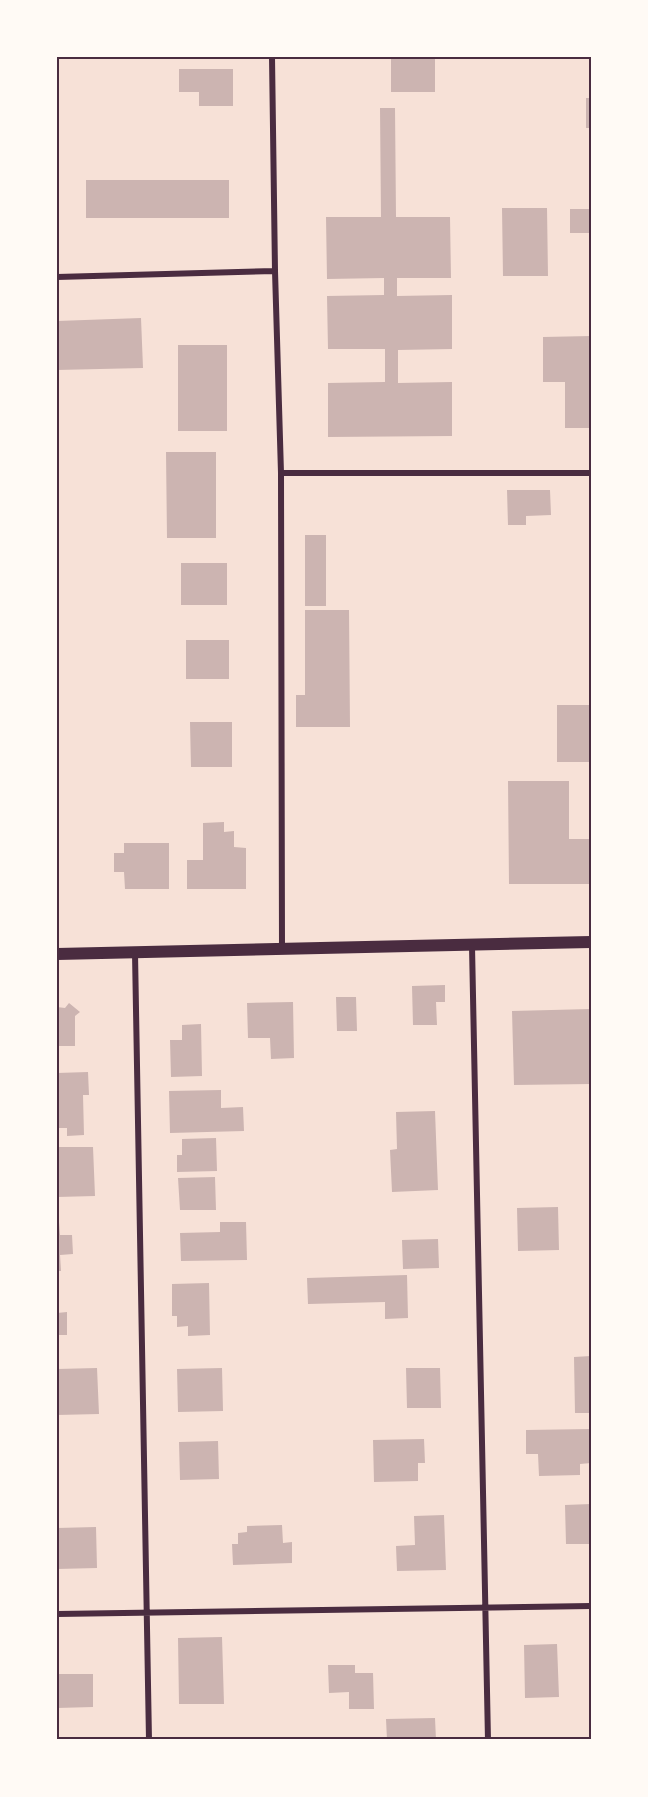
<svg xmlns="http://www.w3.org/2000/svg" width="648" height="1797" viewBox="0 0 648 1797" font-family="'Public Sans',sans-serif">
  <rect width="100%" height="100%" fill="#f7e1d7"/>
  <!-- building -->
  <path fill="#ccb4b1" d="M 391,57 L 435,57 L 435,92 L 391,92 Z
    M 179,69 L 233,69 L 233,106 L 199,106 L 199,92 L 179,92 Z
    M 586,98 L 591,98 L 591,128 L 586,128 Z
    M 380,108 L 395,108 L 396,217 L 450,217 L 451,278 L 397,278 L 397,296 L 452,295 L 452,349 L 398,350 L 398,383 L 452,382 L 452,436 L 328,437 L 328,383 L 385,382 L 385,349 L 328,349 L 327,296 L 384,295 L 384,278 L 327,279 L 326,217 L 381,217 Z
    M 86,180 L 229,180 L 229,218 L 86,218 Z
    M 502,208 L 547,208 L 548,276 L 503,276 Z
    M 570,209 L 591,209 L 591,233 L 570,233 Z
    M 141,318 L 143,368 L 57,370 L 57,321 Z
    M 591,336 L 591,428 L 565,428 L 565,382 L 543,382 L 543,337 Z
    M 178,345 L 227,345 L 227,431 L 178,431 Z
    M 166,452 L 216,452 L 216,538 L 167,538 Z
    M 507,490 L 550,490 L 551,515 L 526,516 L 526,525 L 508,525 Z
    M 305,535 L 326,535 L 326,606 L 305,606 Z
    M 181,563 L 227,563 L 227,605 L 181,605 Z
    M 305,610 L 349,610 L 350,727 L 296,727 L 296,695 L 305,695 Z
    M 186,640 L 229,640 L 229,679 L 186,679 Z
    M 557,705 L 591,705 L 591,762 L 557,762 Z
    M 190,722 L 232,722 L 232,767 L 191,767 Z
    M 508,781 L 569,781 L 569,839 L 591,839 L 591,884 L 509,884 Z
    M 224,822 L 224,832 L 234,831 L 234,847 L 246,848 L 246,889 L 187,889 L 187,860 L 203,860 L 203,823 Z
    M 124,843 L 169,843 L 169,889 L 125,889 L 124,872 L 114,872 L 114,853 L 124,853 Z
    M 445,985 L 445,1002 L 436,1002 L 437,1025 L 413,1025 L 412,986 Z
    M 336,997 L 356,997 L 357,1031 L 337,1031 Z
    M 293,1002 L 294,1058 L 271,1059 L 270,1038 L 248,1038 L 247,1003 Z
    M 69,1003 L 80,1012 L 75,1016 L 75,1046 L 57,1046 L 57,1007 L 65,1008 Z
    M 591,1009 L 591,1084 L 514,1085 L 512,1011 Z
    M 201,1024 L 202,1076 L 171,1077 L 170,1040 L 182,1040 L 182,1025 Z
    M 88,1072 L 89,1095 L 83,1095 L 84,1135 L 67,1136 L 67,1128 L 57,1128 L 57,1073 Z
    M 221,1090 L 221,1108 L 243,1107 L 244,1131 L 170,1133 L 169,1091 Z
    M 435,1111 L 438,1190 L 392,1192 L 390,1150 L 397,1149 L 396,1112 Z
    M 216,1138 L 217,1171 L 177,1172 L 177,1155 L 182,1155 L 182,1139 Z
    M 57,1147 L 93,1147 L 95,1196 L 57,1197 Z
    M 215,1177 L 216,1210 L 180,1210 L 178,1178 Z
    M 558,1207 L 559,1250 L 518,1251 L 517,1208 Z
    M 57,1222 L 59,1222 L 60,1235 L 72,1235 L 73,1254 L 60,1255 L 61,1271 L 57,1271 Z
    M 220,1222 L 246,1222 L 247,1260 L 181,1261 L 180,1233 L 220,1232 Z
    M 438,1239 L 439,1268 L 403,1269 L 402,1240 Z
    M 407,1275 L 408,1318 L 385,1319 L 385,1302 L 308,1304 L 307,1278 Z
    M 209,1283 L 210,1335 L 188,1336 L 188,1326 L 177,1327 L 177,1316 L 172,1316 L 172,1284 Z
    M 67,1312 L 67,1335 L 57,1335 L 57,1313 Z
    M 591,1356 L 591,1413 L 575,1413 L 574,1357 Z
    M 97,1368 L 99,1414 L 57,1415 L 57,1369 Z
    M 222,1368 L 223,1411 L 178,1412 L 177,1369 Z
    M 406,1368 L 440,1368 L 441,1408 L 407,1408 Z
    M 591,1429 L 591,1463 L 580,1464 L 580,1475 L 539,1476 L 538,1454 L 526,1454 L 526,1430 Z
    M 424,1439 L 425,1463 L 418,1463 L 418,1481 L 374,1482 L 373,1440 Z
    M 218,1441 L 219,1479 L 180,1480 L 179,1442 Z
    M 591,1504 L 591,1544 L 566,1544 L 565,1505 Z
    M 444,1515 L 446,1570 L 397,1571 L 396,1546 L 415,1545 L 414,1516 Z
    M 282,1525 L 283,1543 L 292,1542 L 292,1563 L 233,1565 L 232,1544 L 238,1544 L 238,1533 L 247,1532 L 247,1526 Z
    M 96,1527 L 97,1568 L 57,1569 L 57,1528 Z
    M 222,1637 L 224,1704 L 179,1704 L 178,1638 Z
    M 557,1644 L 559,1697 L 525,1698 L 524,1645 Z
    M 328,1665 L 355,1665 L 355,1673 L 373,1673 L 374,1709 L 349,1709 L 349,1692 L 329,1693 Z
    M 57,1674 L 93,1674 L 93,1707 L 57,1708 Z
    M 435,1718 L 436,1740 L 387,1740 L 386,1719 Z"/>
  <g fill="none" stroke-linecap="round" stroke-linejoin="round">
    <!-- minor -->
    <path stroke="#4a2c40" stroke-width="6" d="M 272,57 L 275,271 L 281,473 L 282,949
      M 57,277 L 275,271
      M 281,473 L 591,473
      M 472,946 L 488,1740
      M 135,953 L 149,1740
      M 57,1614 L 591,1606"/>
    <!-- secondary -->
    <path stroke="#4a2c40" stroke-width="12" d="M 57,954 L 591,942"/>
  </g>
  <!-- border -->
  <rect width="648" height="1797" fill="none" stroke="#fffaf5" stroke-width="117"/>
  <rect x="58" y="58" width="532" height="1680" fill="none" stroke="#4a2c40" stroke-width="2"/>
</svg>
